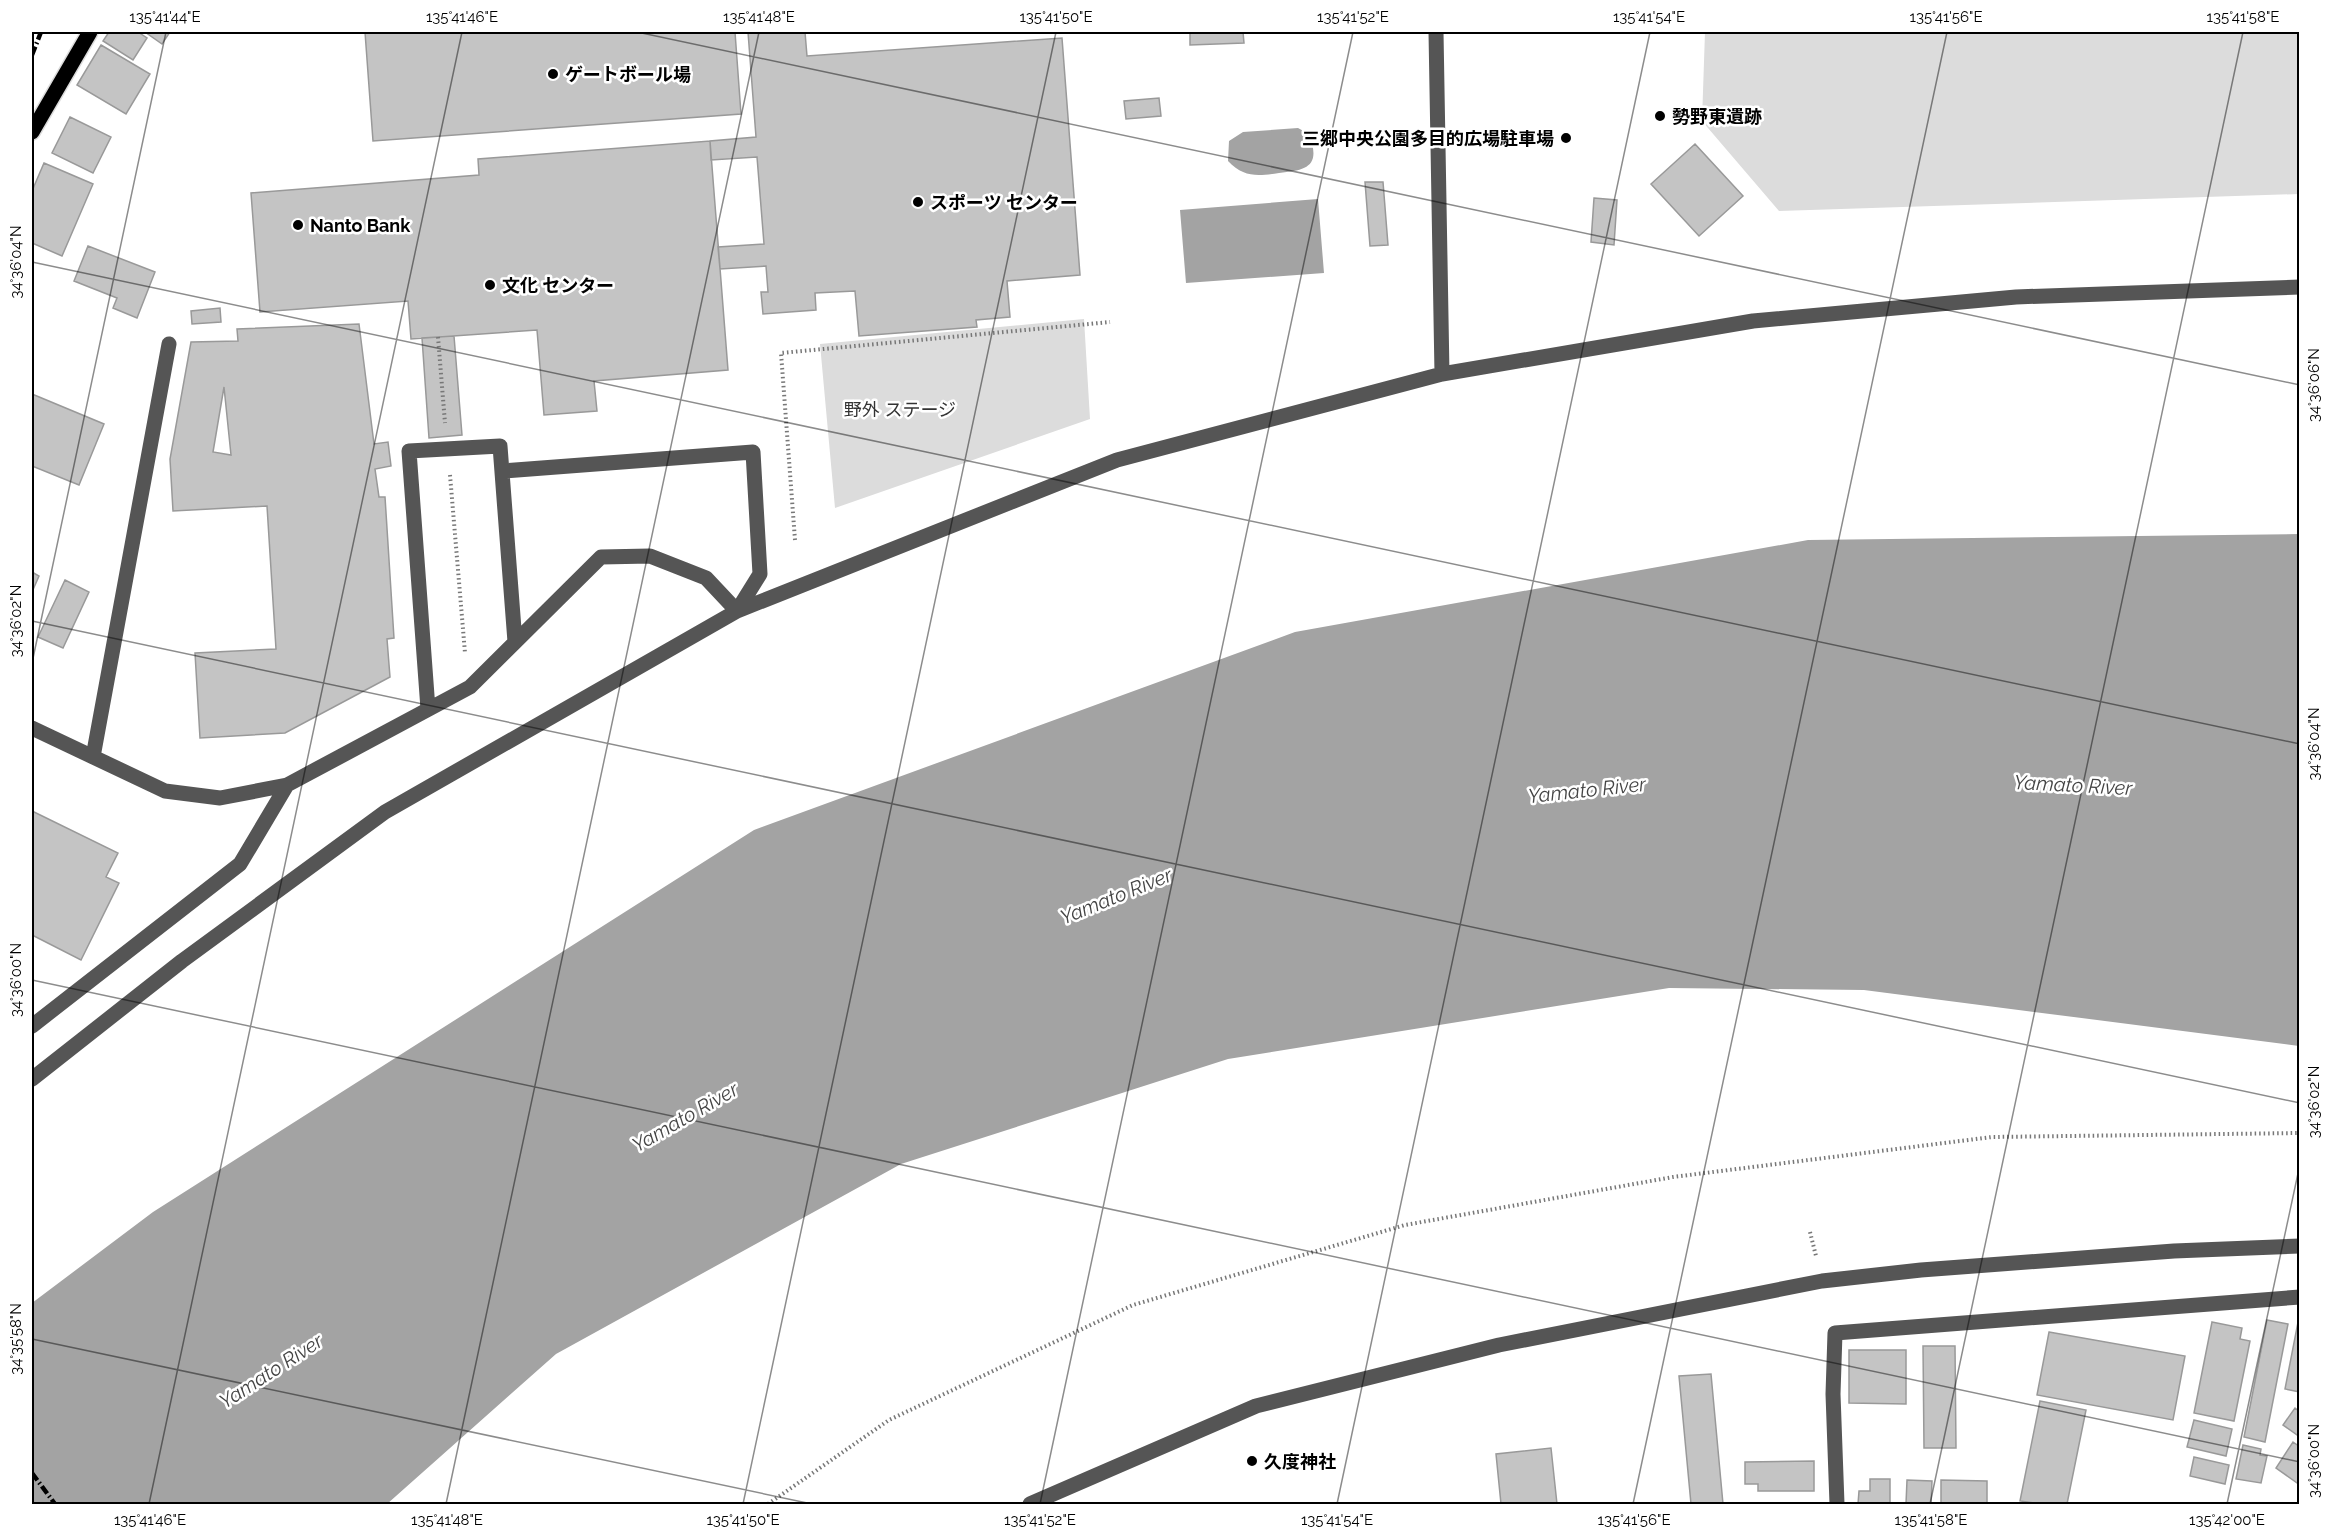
<svg xmlns="http://www.w3.org/2000/svg" width="2331" height="1536" viewBox="0 0 2331 1536" font-family="Raleway,'Noto Sans JP',sans-serif">
  <rect width="100%" height="100%" fill="#fff"/>
  <!-- green -->
  <path fill="#dcdcdc" d="M 1705,32 L 2299,32 L 2299,194 L 1779,211 L 1702,121 Z
    M 1084,319 L 1090,419 L 835,508 L 820,344 Z"/>
  <!-- water -->
  <path fill="#a3a3a3" d="M 1298,128 L 1309,134 C 1321,166 1308,170 1279,173 C 1258,176 1244,178 1228,161 L 1229,141 L 1243,132 Z
    M 1318,199 L 1324,273 L 1186,283 L 1180,210 Z
    M 2299,534 L 2299,1046 L 1864,990 L 1669,988 L 1228,1059 L 901,1164 L 556,1354 L 387,1504 L 32,1504 L 32,1303 L 153,1212 L 754,830 L 1295,632 L 1808,540 Z"/>
  <!-- building -->
  <path fill="#c4c4c4" stroke="#999" stroke-width="1.5" fill-rule="evenodd" d="M 109,32 L 138,32 L 147,38 L 133,60 L 103,41 Z
    M 145,32 L 170,32 L 162,44 Z
    M 365,32 L 735,32 L 741,114 L 373,141 Z
    M 748,32 L 805,32 L 807,56 L 1062,38 L 1080,275 L 1007,281 L 1010,317 L 976,320 L 977,327 L 859,336 L 855,291 L 815,293 L 816,310 L 763,314 L 761,292 L 768,292 L 766,266 L 720,269 L 718,247 L 764,244 L 757,157 L 711,160 L 710,141 L 756,137 Z
    M 1190,32 L 1243,32 L 1244,43 L 1190,45 Z
    M 101,45 L 150,74 L 126,114 L 77,85 Z
    M 1159,98 L 1161,116 L 1126,119 L 1124,101 Z
    M 70,117 L 111,137 L 93,173 L 52,153 Z
    M 710,141 L 728,370 L 594,381 L 597,411 L 544,415 L 537,330 L 411,339 L 408,301 L 260,312 L 251,193 L 479,175 L 478,159 Z
    M 1695,144 L 1743,196 L 1699,236 L 1651,184 Z
    M 44,163 L 93,184 L 62,256 L 32,243 L 32,191 Z
    M 1365,182 L 1383,182 L 1388,245 L 1370,246 Z
    M 1594,198 L 1617,200 L 1614,245 L 1591,242 Z
    M 88,246 L 155,272 L 137,318 L 113,308 L 117,298 L 74,281 Z
    M 220,308 L 221,322 L 192,324 L 191,311 Z
    M 359,324 L 374,444 L 388,442 L 391,466 L 375,469 L 379,497 L 385,497 L 394,638 L 387,639 L 390,677 L 285,733 L 200,738 L 195,653 L 276,649 L 267,506 L 173,511 L 170,459 L 191,342 L 238,341 L 237,329 ZM 224,387 L 231,455 L 213,452 Z
    M 454,336 L 462,435 L 429,438 L 422,338 Z
    M 32,394 L 104,424 L 79,485 L 32,466 Z
    M 32,572 L 39,576 L 32,592 Z
    M 65,580 L 89,592 L 63,648 L 38,637 Z
    M 32,811 L 118,853 L 106,877 L 119,883 L 81,960 L 32,935 Z
    M 2299,1317 L 2300,1317 L 2300,1392 L 2285,1389 Z
    M 2267,1320 L 2288,1324 L 2265,1442 L 2244,1437 Z
    M 2212,1322 L 2242,1328 L 2240,1339 L 2250,1341 L 2234,1421 L 2194,1413 Z
    M 2049,1332 L 2185,1356 L 2173,1420 L 2037,1395 Z
    M 1923,1346 L 1955,1346 L 1956,1448 L 1924,1448 Z
    M 1849,1350 L 1906,1350 L 1906,1404 L 1849,1403 Z
    M 1711,1374 L 1723,1504 L 1691,1504 L 1679,1376 Z
    M 2040,1401 L 2086,1410 L 2067,1504 L 2040,1504 L 2020,1501 Z
    M 2295,1408 L 2300,1412 L 2300,1437 L 2283,1425 Z
    M 2194,1420 L 2232,1429 L 2226,1456 L 2187,1447 Z
    M 2293,1442 L 2300,1447 L 2300,1485 L 2276,1468 Z
    M 2243,1445 L 2261,1449 L 2260,1455 L 2267,1456 L 2261,1483 L 2236,1479 Z
    M 1551,1448 L 1557,1504 L 1501,1504 L 1496,1454 Z
    M 2194,1457 L 2229,1465 L 2225,1484 L 2190,1476 Z
    M 1814,1461 L 1814,1491 L 1758,1491 L 1758,1484 L 1745,1484 L 1745,1462 Z
    M 1870,1479 L 1890,1479 L 1890,1504 L 1858,1504 L 1859,1491 L 1870,1491 Z
    M 1907,1480 L 1932,1481 L 1931,1504 L 1906,1504 Z
    M 1941,1480 L 1987,1481 L 1987,1504 L 1941,1504 Z"/>
  <g fill="none" stroke-linecap="round" stroke-linejoin="round">
    <defs>
      <path id="major" d="M 32,132 L 90,32"/>
    </defs>
    <!-- major casing -->
    <use href="#major" stroke="#dbdbdb" stroke-width="18"/>
    <!-- path -->
    <path stroke="#777" stroke-width="4" stroke-dasharray="1.5 3" stroke-linecap="butt" d="M 438,337 L 445,423
      M 450,475 L 465,653
      M 795,540 L 781,353 L 1110,322
      M 1810,1232 L 1816,1256
      M 768,1504 L 889,1420 L 1133,1305 L 1405,1225 L 1673,1177 L 1992,1137 L 2300,1133"/>
    <!-- minor -->
    <path stroke="#555" stroke-width="15" d="M 1436,32 L 1442,374
      M 428,709 L 409,451 L 500,446 L 515,642
      M 32,728 L 165,791 L 220,798 L 287,785 L 470,687 L 601,557 L 650,556 L 706,578 L 737,611 L 760,574 L 753,452 L 503,471
      M 93,757 L 169,344
      M 32,1026 L 240,864 L 287,785
      M 32,1079 L 182,961 L 385,812 L 737,611 L 1117,460 L 1442,374 L 1753,321 L 2016,297 L 2300,287
      M 1030,1504 L 1256,1406 L 1499,1345 L 1822,1281 L 1921,1270 L 2174,1251 L 2300,1246
      M 1837,1504 L 1833,1394 L 1835,1333 L 2300,1297"/>
    <!-- major -->
    <use href="#major" stroke="#000" stroke-width="15"/>
    <!-- rail -->
    <path stroke="#000" stroke-width="4.5" stroke-dasharray="9 3 1.5 3" stroke-linecap="butt" d="M 32,55 L 41,32
      M 32,1473 L 55,1504"/>
  </g>
  <!-- ticks -->
  <path fill="none" stroke="#000" stroke-width="1.5" stroke-opacity="0.45" d="M 637,32 L 2300,385M 32,262 L 2300,744M 32,621 L 2300,1103M 32,663 L 166,32M 32,980 L 2300,1462M 32,1339 L 812,1504M 149,1504 L 462,32M 446,1504 L 759,32M 743,1504 L 1056,32M 1040,1504 L 1353,32M 1337,1504 L 1650,32M 1633,1504 L 1947,32M 1930,1504 L 2243,32M 2227,1504 L 2300,1164"/>
  <!-- markers -->
  <g fill="#000" stroke="#fff" stroke-width="2">
    <circle cx="553" cy="74" r="6"/>
    <circle cx="1660" cy="116" r="6"/>
    <circle cx="1566" cy="138" r="6"/>
    <circle cx="918" cy="202" r="6"/>
    <circle cx="298" cy="225" r="6"/>
    <circle cx="490" cy="285" r="6"/>
    <circle cx="1252" cy="1461" r="6"/>
  </g>
  <g text-anchor="middle" dominant-baseline="central" stroke-width="5" stroke-linejoin="round" paint-order="stroke">
    <!-- poi labels -->
    <g font-size="18" font-weight="bold" fill="#000" stroke="#fff" text-anchor="start">
      <text x="565" y="74">ゲートボール場</text>
      <text x="1672" y="116">勢野東遺跡</text>
      <text x="1554" y="138" text-anchor="end">三郷中央公園多目的広場駐車場</text>
      <text x="930" y="202">スポーツ センター</text>
      <text x="310" y="225">Nanto Bank</text>
      <text x="502" y="285">文化 センター</text>
      <text x="1264" y="1461">久度神社</text>
    </g>
    <!-- park labels -->
    <g font-size="18" fill="#333" stroke="#fff">
      <text x="900" y="409">野外 ステージ</text>
    </g>
    <!-- water labels -->
    <g font-size="20" font-style="italic" fill="#444" stroke="#fff">
      <text transform="translate(2073 785) rotate(3)">Yamato River</text>
      <text transform="translate(1587 790) rotate(-6)">Yamato River</text>
      <text transform="translate(1116 896) rotate(-22)">Yamato River</text>
      <text transform="translate(685 1117) rotate(-30)">Yamato River</text>
      <text transform="translate(271 1371) rotate(-33)">Yamato River</text>
    </g>
  </g>
  <!-- border -->
  <rect width="2331" height="1536" fill="none" stroke="#ffffff" stroke-width="66"/>
  <rect x="33" y="33" width="2265" height="1470" fill="none" stroke="#000" stroke-width="2"/>
  <g font-size="15" text-anchor="middle" fill="#000">
    <text x="165" y="22">135°41'44"E</text>
    <text x="462" y="22">135°41'46"E</text>
    <text x="759" y="22">135°41'48"E</text>
    <text x="1056" y="22">135°41'50"E</text>
    <text x="1353" y="22">135°41'52"E</text>
    <text x="1649" y="22">135°41'54"E</text>
    <text x="1946" y="22">135°41'56"E</text>
    <text x="2243" y="22">135°41'58"E</text>
    <text transform="translate(16 262) rotate(-90)" y="5">34°36'04"N</text>
    <text transform="translate(2314 385) rotate(-90)" y="5">34°36'06"N</text>
    <text transform="translate(16 621) rotate(-90)" y="5">34°36'02"N</text>
    <text transform="translate(2314 744) rotate(-90)" y="5">34°36'04"N</text>
    <text transform="translate(16 980) rotate(-90)" y="5">34°36'00"N</text>
    <text transform="translate(2314 1102) rotate(-90)" y="5">34°36'02"N</text>
    <text transform="translate(16 1339) rotate(-90)" y="5">34°35'58"N</text>
    <text transform="translate(2314 1461) rotate(-90)" y="5">34°36'00"N</text>
    <text x="150" y="1525">135°41'46"E</text>
    <text x="447" y="1525">135°41'48"E</text>
    <text x="743" y="1525">135°41'50"E</text>
    <text x="1040" y="1525">135°41'52"E</text>
    <text x="1337" y="1525">135°41'54"E</text>
    <text x="1634" y="1525">135°41'56"E</text>
    <text x="1931" y="1525">135°41'58"E</text>
    <text x="2227" y="1525">135°42'00"E</text>
  </g>
</svg>
